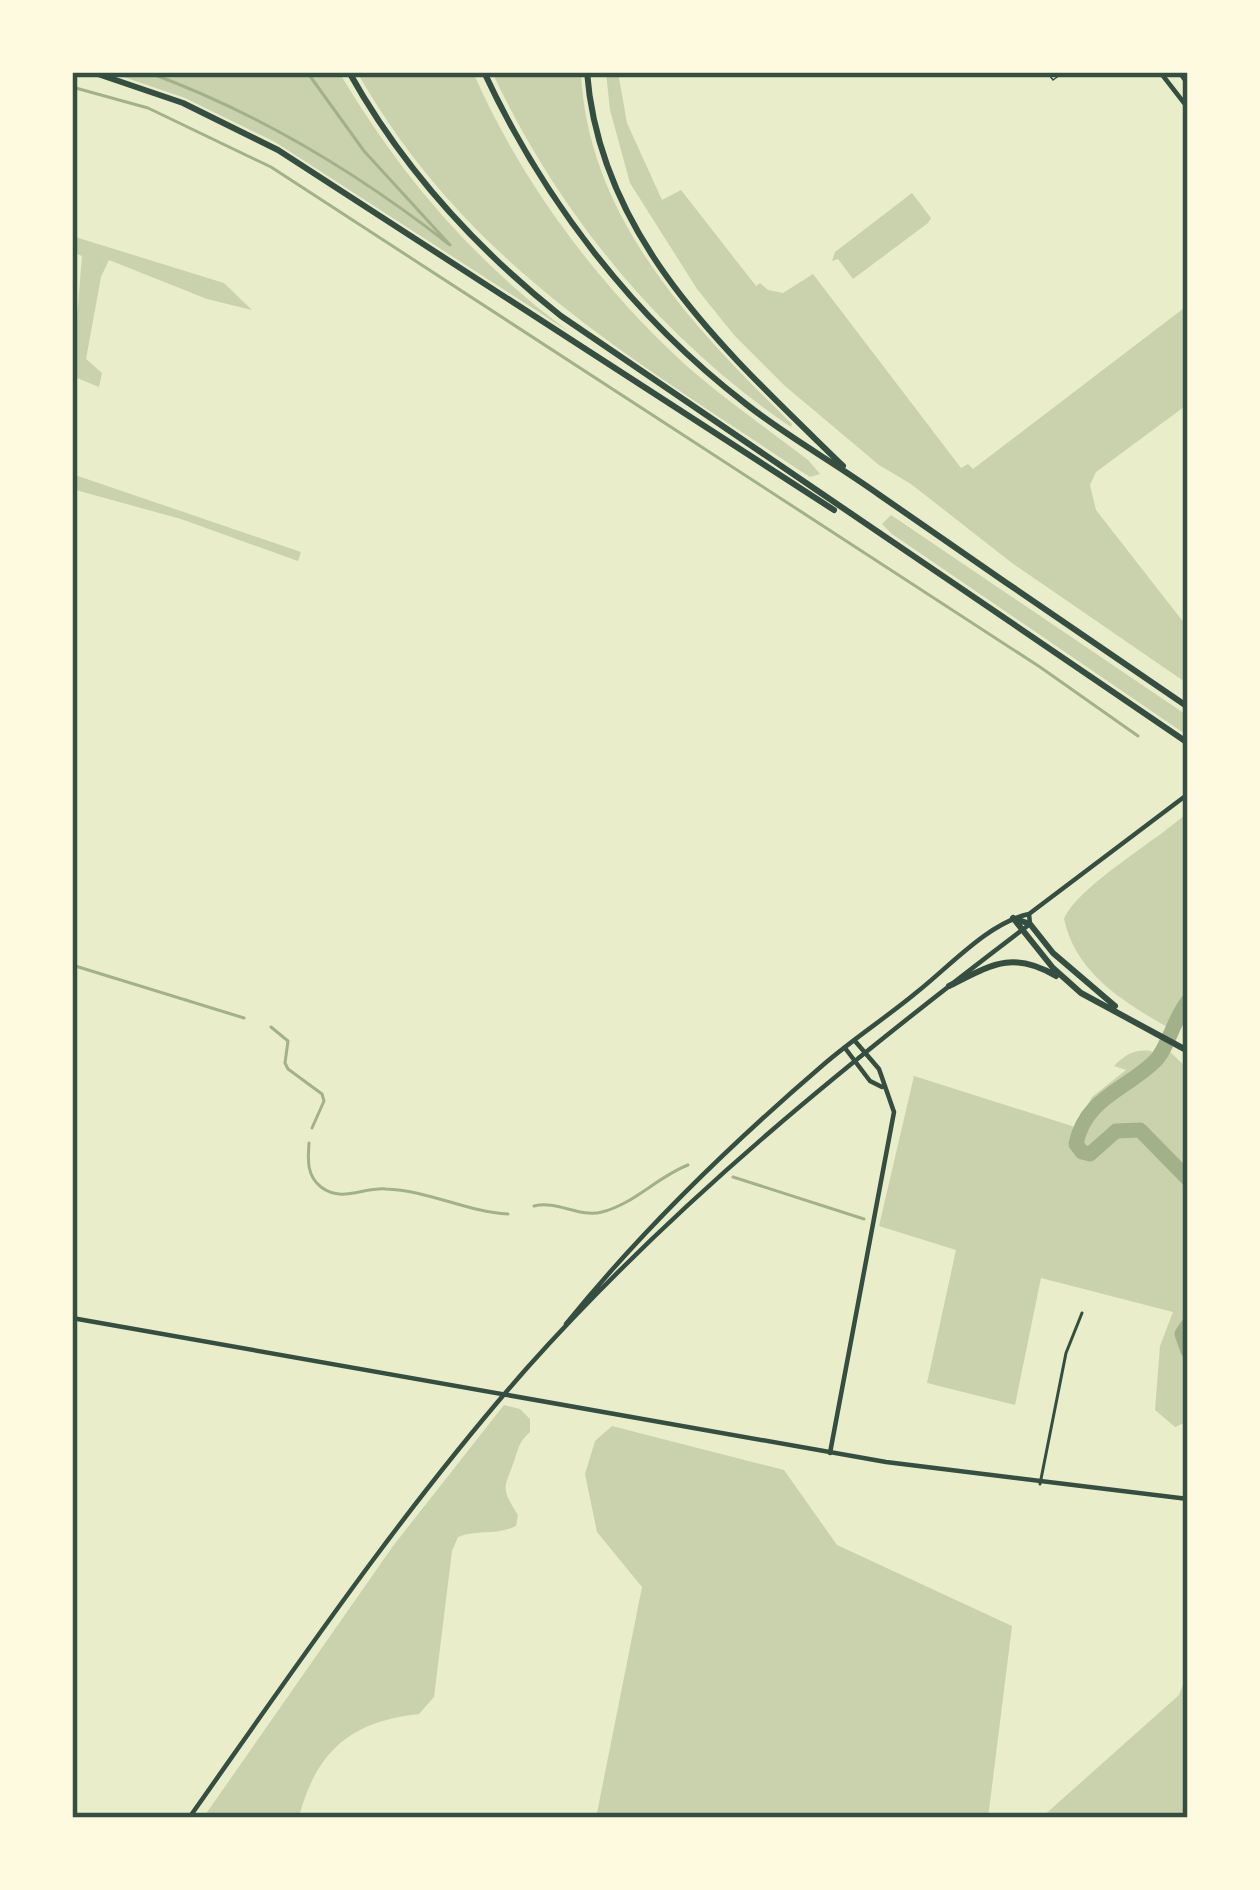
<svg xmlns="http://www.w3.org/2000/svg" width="1260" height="1890" viewBox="0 0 1260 1890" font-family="'Roboto Condensed',sans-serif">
  <rect width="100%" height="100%" fill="#e9edc9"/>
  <!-- green -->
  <path fill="#cad2ad" d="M 109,72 L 339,72 C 400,175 472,259 568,331 L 275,142 L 185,98 Z
    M 357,72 L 473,72 C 519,178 593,278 677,357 C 718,395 764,426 808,460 L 820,474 L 810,477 L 799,470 C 623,352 465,262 357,72 Z
    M 492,72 L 581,72 C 587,217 694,329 792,424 L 791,427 C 661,339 558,213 492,72 Z
    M 606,72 L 618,72 L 627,123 L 662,200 L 681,190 L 756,286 L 760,283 L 768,290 L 783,293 L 813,274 L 961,468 L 968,464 L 973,469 L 1188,305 L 1188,404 L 1096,472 L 1090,485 L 1096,510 L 1188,628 L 1188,684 L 1012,563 L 911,484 L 879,465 L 785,386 L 734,335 L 697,289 L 630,183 L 610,110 Z
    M 912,193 L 931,218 L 928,223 L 853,279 L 838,259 L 832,261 L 835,252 Z
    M 72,236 L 224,283 L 252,310 L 207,299 L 109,260 L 101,277 L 86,359 L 102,373 L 99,387 L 72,376 L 82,256 L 72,252 Z
    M 72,474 L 301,552 L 298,561 L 181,519 L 72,489 Z
    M 891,515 L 1188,716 L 1188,736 L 892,534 L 882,524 Z
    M 1188,812 L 1188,997 L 1167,1027 C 1121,1000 1076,973 1064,919 C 1078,886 1158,840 1188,812 Z
    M 1167,1049 L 1188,1069 L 1188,1421 L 1175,1427 L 1155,1410 L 1160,1346 L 1173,1312 L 1041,1278 L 1015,1405 L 927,1383 L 956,1250 L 879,1226 L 914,1076 L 1075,1127 L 1092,1097 L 1126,1070 L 1114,1066 C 1126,1054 1135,1049 1151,1051 L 1160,1062 Z
    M 504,1405 L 520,1409 L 530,1419 L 530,1432 C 520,1441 519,1446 515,1458 C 505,1489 499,1485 518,1515 L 516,1526 C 496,1536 478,1529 458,1537 L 452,1551 L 434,1697 L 419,1714 C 353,1721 318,1749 300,1813 L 294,1818 L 203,1818 L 393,1546 Z
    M 612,1426 L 784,1470 L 837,1545 L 1012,1626 L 988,1818 L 596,1818 L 642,1587 L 597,1532 L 585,1474 L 595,1441 Z
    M 1188,1672 L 1188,1818 L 1041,1818 L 1179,1695 Z"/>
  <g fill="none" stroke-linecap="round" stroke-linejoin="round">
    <!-- stream -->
    <path stroke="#a3b18a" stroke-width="3" d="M 147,72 C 257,112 358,173 450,245 L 364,151 L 307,72
      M 72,87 L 148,108 L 271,167 L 1040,667 L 1138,736
      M 72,965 L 244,1018
      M 271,1027 L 288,1041 L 285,1063 L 288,1069 L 322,1094 L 324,1101 L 312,1128
      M 309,1143 C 308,1159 306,1175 321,1187 C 342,1203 363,1187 386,1189 C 427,1190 467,1212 508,1214
      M 733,1177 L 864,1219
      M 534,1206 C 557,1200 579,1218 602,1212 C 634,1204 657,1177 688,1165"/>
    <!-- river -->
    <path stroke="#a3b18a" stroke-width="15" d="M 1188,1001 C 1174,1018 1168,1048 1155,1061 C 1126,1090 1085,1098 1076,1144 L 1082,1152 L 1090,1154 L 1116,1131 L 1140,1130 L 1188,1179
      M 1188,1325 L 1182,1334 L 1188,1351"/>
    <!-- service -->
    <path stroke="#344e41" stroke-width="1.5" d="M 1047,72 L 1053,80 L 1064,72"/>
    <!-- minor -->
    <path stroke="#344e41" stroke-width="3" d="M 1040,1484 L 1066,1353 L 1082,1313"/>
    <!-- tertiary -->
    <path stroke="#344e41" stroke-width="4.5" d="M 845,1048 L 870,1081 L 882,1087
      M 830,1453 L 894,1112 L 879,1069 L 855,1041"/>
    <!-- secondary -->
    <path stroke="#344e41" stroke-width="4.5" d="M 1160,72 L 1188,108
      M 1179,72 L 1188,84
      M 72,1318 L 886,1462 L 1188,1499
      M 566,1324 C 642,1230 731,1144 823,1065 C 853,1039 887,1017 917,992 C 950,966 988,923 1029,914 L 1188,794
      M 189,1818 C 297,1665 403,1509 527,1368 C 676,1201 852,1059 1030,924 L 1029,914"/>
    <!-- motorway -->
    <path stroke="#344e41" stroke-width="6" d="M 92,72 L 183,103 L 278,150 L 834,510
      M 349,72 C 403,169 474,247 561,316 L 1188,743
      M 484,72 C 544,201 633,317 746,404 C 789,438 837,464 881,496 C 983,567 1085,637 1188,707
      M 587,72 C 600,242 730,355 843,466
      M 1013,918 L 1053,968 L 1081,993 L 1188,1051
      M 1013,918 L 1030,924 L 1053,953 L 1115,1006
      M 949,986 C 991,965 1012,950 1056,976"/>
  </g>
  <!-- border -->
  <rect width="1260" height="1890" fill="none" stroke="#fefae0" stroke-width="150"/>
  <rect x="75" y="75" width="1110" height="1740" fill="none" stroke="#344e41" stroke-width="4.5"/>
</svg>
